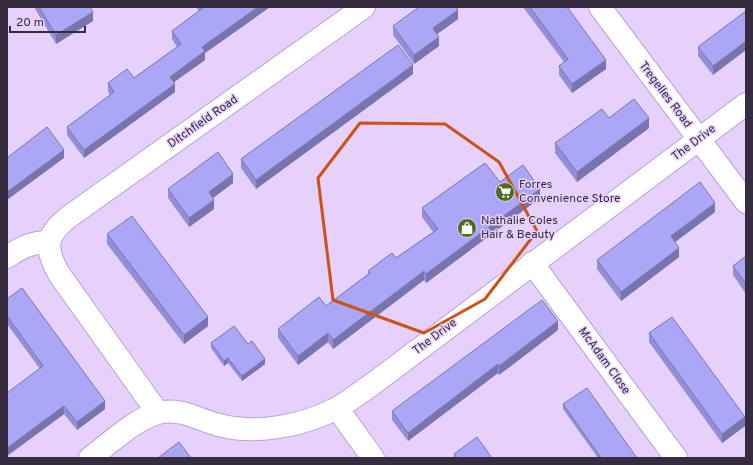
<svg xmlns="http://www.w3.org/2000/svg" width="753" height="465" viewBox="0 0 753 465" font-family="Overpass,sans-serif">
  <rect width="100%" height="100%" fill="#e6d1fc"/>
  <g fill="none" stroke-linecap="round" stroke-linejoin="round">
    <defs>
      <path id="minor" d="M 600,7 L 746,202
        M 7,257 C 20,248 32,242 48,242
        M 532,263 L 676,458
        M 337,408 L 373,458
        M 158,413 L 59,274 C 44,247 45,235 70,216 L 364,7
        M 90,458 C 109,444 135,419 158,413 C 179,407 199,420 219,425 C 256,435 303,426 337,408 C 350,401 362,391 374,383 L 746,104"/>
    </defs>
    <!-- minor casing -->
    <use href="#minor" stroke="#bba2d5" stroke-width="24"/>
    <!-- minor -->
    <use href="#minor" stroke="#fff" stroke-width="22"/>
  </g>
  <!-- wall -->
  <path fill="#948fd4" d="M 34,7 L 90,7 L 93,21 L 56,44 Z
    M 196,7 L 270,7 L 205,53 L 205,60 L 174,82 L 175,92 L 84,158 L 67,135 L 67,127 L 110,95 L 108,91 L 108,83 L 134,78 L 177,47 L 172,39 L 172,31 L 199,11 Z
    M 523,7 L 567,7 L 606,69 L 572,93 L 559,75 L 559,66 L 564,62 Z
    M 746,11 L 713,75 L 698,56 L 698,47 Z
    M 458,19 L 437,34 L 439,46 L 414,64 L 393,35 L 393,26 Z
    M 413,74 L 256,189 L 241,168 L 241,159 Z
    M 609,118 L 649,128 L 577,182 L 555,153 L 555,143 Z
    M 500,182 L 540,198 L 426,283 L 424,280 L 333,349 L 328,342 L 298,365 L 278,338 L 278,329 L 326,306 L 368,274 L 368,271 L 396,258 L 433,232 L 422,217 L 422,208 Z
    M 233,183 L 213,198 L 214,209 L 189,227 L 168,198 L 168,189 Z
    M 715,212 L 675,242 L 679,257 L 621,301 L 597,269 L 597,260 Z
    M 107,234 L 208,326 L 184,344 L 107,244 Z
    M 746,256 L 746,294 L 733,275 L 733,266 Z
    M 7,299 L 105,409 L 77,430 L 64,414 L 7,456 L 7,393 L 40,369 L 7,324 Z
    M 558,330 L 499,375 L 498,373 L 408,441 L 392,420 L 392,411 Z
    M 649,333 L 745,426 L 722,443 L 649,342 Z
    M 211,343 L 248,344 L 265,364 L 242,381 L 228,363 L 224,366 L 211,348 Z
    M 563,404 L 637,458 L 598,458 L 563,409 Z
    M 454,454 L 492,458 L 454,458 Z"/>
  <!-- shaded-wall -->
  <path fill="#7874ad" d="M 258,7 L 270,7 L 205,53 L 205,60 L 170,85 L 170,77 L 202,47 Z
    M 458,10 L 458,19 L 433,37 L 433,28 Z
    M 93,12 L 93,21 L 56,44 L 56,35 Z
    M 439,37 L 439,46 L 414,64 L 414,55 Z
    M 746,41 L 746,50 L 713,75 L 713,66 Z
    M 606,60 L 606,69 L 572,93 L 572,84 Z
    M 413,65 L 413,74 L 256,189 L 256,180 Z
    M 175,84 L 175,92 L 84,158 L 84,150 Z
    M 649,118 L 649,128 L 577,182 L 577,172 Z
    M 64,150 L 64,158 L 7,200 L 7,192 Z
    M 233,174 L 233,183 L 209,201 L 209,192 Z
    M 540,189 L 540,198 L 426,283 L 426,274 Z
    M 214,200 L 214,209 L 189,227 L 189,218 Z
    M 715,203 L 715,212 L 671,245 L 671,236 Z
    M 679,248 L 679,257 L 621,301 L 621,292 Z
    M 424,271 L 424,280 L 333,349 L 333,340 Z
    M 208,317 L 208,326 L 184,344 L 184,335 Z
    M 558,321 L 558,330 L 499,375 L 499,366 Z
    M 328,333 L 328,342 L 298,365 L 298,356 Z
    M 228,358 L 228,363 L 224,366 L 224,361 Z
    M 265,359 L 265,364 L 242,381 L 242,376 Z
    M 498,364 L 498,373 L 408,441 L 408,433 Z
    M 105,401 L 105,409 L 77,430 L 77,422 Z
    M 64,406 L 64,414 L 7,456 L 7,448 Z
    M 745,417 L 745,426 L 722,443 L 722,434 Z"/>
  <!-- building -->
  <path fill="#aca6f7" stroke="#7874ad" d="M 39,7 L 90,7 L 93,12 L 56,35 Z
    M 202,7 L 258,7 L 202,47 L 205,51 L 170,77 L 175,84 L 84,150 L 67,127 L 114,92 L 108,83 L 127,69 L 134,78 L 181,44 L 172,31 L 203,8 Z
    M 419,7 L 456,7 L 458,10 L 433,28 L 439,37 L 414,55 L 393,26 Z
    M 530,7 L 567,7 L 606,60 L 572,84 L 559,66 L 568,59 Z
    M 746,11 L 746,41 L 713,66 L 698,47 Z
    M 398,45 L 413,65 L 256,180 L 241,159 Z
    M 634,99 L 649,118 L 577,172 L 555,143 L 602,109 L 609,118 Z
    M 47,127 L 64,150 L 7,192 L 7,158 Z
    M 218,152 L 233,174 L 209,192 L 214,200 L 189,218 L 168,189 Z
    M 485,163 L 500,182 L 523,165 L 540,189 L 426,274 L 424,271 L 333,340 L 328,333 L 298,356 L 278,329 L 319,297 L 326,306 L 370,273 L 368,271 L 392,253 L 396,258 L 438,229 L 422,208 Z
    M 700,182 L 715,203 L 671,236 L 679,248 L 621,292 L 597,260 Z
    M 132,216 L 208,317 L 184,335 L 107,234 Z
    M 746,256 L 746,284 L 733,266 Z
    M 22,288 L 105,401 L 77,422 L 64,406 L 7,448 L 7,393 L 43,366 L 7,316 L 7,299 Z
    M 542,300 L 558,321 L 499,366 L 498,364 L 408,433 L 392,411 Z
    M 672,317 L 745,417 L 722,434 L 649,333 Z
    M 234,326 L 248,344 L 252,341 L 265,359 L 242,376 L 228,358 L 224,361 L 211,343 Z
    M 587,388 L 637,458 L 601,458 L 563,404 Z
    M 477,437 L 492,458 L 457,458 L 454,454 Z
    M 179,442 L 191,458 L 158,458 Z"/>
  <!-- marked area -->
  <path fill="none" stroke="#cd5214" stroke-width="3" stroke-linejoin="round" d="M 360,123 L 445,124 L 499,162 L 537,231 L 485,299 L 424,333 L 333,300 L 318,178 Z"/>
  <!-- icons -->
  <defs>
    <symbol id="supermarket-disc" viewBox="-11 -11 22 22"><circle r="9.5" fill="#4f6b1e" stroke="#e6d1fc"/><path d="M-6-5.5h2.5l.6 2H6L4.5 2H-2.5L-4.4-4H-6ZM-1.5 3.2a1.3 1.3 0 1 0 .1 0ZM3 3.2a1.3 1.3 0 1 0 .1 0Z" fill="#fff"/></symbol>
    <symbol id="shop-disc" viewBox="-11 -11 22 22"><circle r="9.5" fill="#4f6b1e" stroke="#e6d1fc"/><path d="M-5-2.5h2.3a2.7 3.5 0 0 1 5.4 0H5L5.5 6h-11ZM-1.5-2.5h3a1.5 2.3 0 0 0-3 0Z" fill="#fff"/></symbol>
  </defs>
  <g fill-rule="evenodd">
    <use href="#supermarket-disc" x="494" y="181" width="22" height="22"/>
    <use href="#shop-disc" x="456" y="217" width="22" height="22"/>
  </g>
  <g text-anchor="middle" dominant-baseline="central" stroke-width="3" stroke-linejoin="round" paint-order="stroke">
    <!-- street labels -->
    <g font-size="12" fill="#362c40" stroke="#e6d1fc">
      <text transform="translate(665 95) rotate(53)">Tregelles Road</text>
      <text transform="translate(203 122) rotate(-35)">Ditchfield Road</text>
      <text transform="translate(694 143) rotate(-37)">The Drive</text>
      <text transform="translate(435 337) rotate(-37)">The Drive</text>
      <text transform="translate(604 361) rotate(54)">McAdam Close</text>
    </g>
    <!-- poi labels -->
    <g font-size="12" fill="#362c40" stroke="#e6d1fc" text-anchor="start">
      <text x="519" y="185">Forres<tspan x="519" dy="14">Convenience Store</tspan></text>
      <text x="481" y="221">Nathalie Coles<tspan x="481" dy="14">Hair &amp; Beauty</tspan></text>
    </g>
  </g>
  <!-- border -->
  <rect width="753" height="465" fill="none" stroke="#362c40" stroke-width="16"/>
  <!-- scale -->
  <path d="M10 26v6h75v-6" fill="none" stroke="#362c40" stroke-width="2"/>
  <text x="16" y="26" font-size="12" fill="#362c40" stroke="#e6d1fc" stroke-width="3" paint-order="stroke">20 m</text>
</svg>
